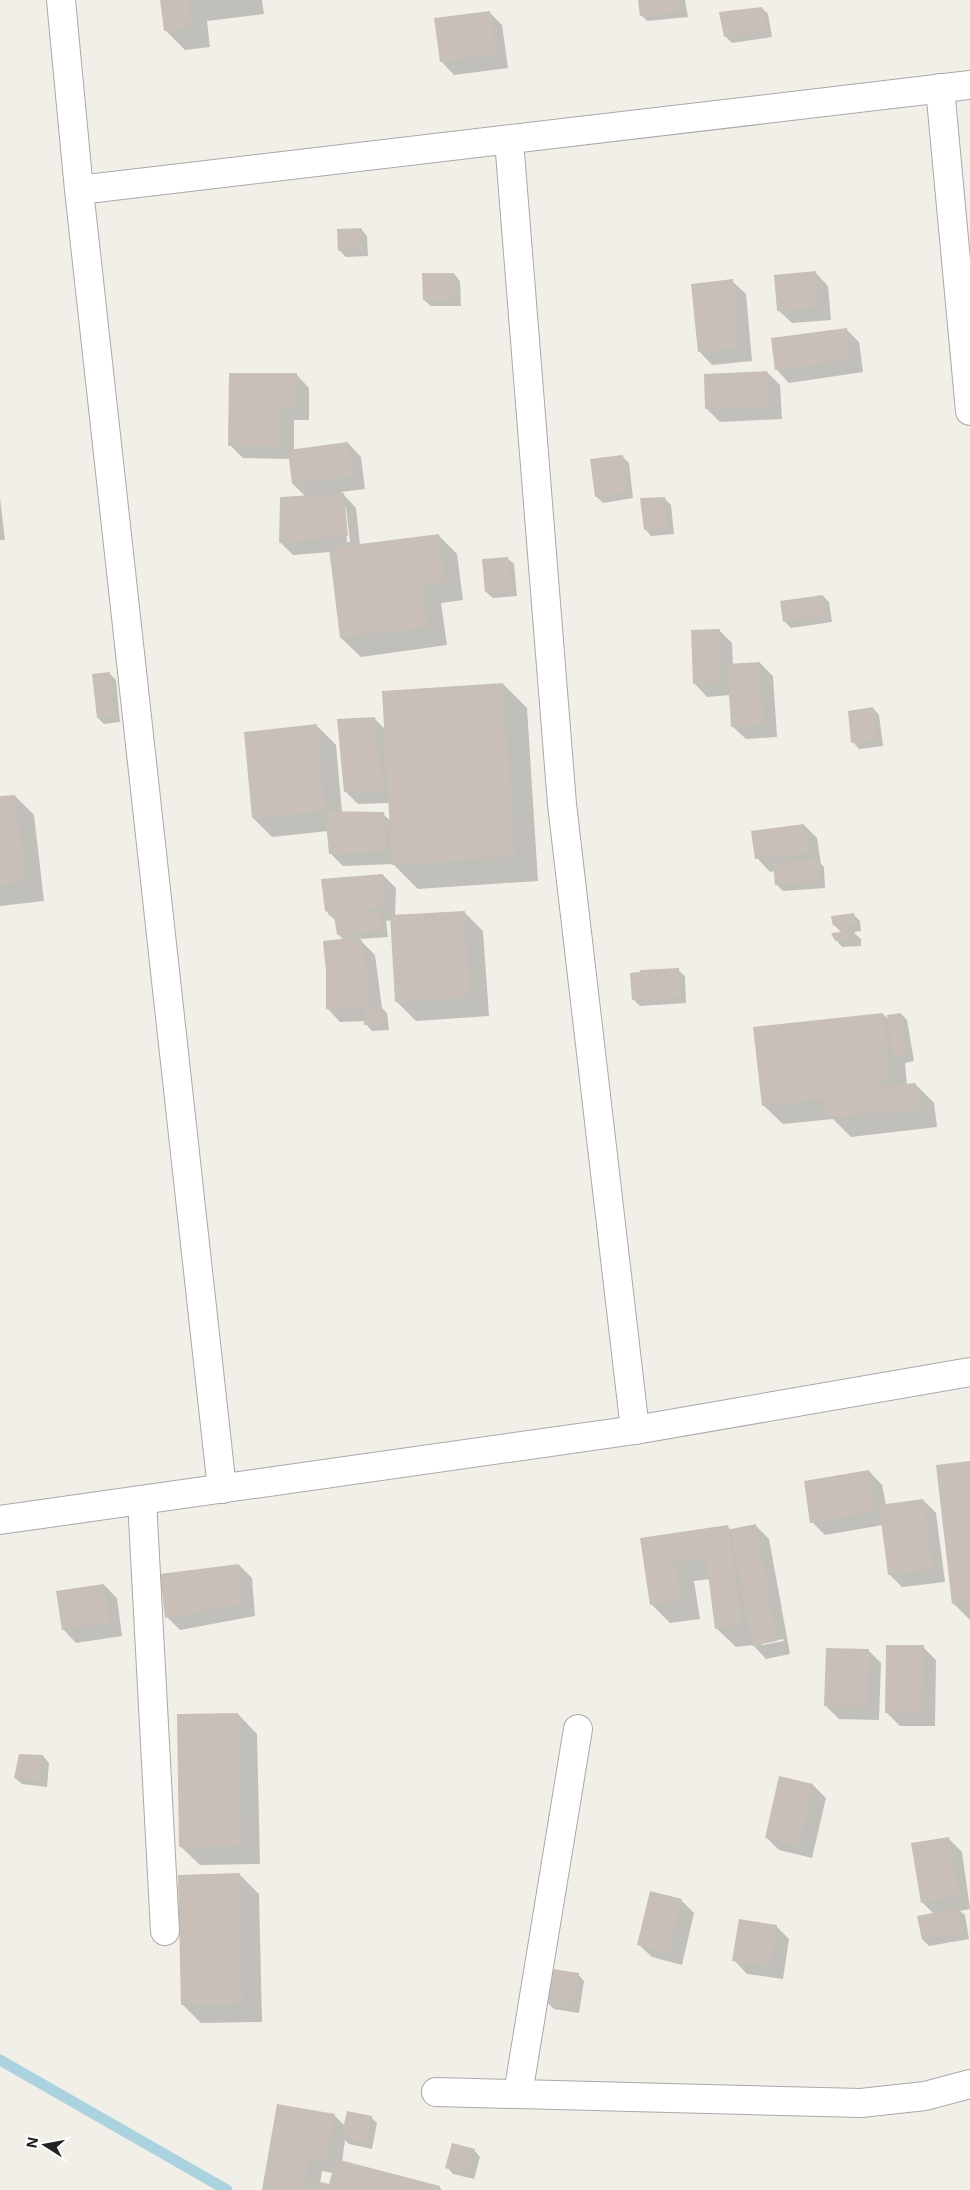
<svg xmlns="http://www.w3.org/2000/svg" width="970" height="2190" viewBox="0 0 970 2190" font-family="Inter,sans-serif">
  <rect width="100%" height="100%" fill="#f2efe9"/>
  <!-- shadow -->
  <path fill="#0003" fill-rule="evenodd" d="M 162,0 L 262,0 L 264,14 L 207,21 L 210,47 L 185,50 L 165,30 Z
    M 639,0 L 685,0 L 688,17 L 647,21 L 641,15 Z
    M 762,8 L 768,14 L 772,37 L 732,43 L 725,36 Z
    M 489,12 L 502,25 L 508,68 L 454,75 L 441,61 Z
    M 361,229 L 367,236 L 368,256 L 346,257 L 340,251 Z
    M 815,272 L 828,286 L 831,320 L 792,323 L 778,310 Z
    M 454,274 L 460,281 L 461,306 L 431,306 L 424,300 Z
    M 732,281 L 746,294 L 752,361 L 712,365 L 699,351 Z
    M 846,329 L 859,342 L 863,372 L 789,383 L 776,369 Z
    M 767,372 L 780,385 L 782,419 L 720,422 L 706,408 Z
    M 296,374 L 309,388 L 309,420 L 294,420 L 294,451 L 348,443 L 361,457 L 365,489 L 341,492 L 356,508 L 360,545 L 438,535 L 457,554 L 463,600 L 441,603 L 447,645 L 361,657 L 341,638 L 330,552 L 293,555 L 280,542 L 306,497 L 293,484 L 290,459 L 243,458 L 230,445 ZM 344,507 L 346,507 L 350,542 L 347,542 Z
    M 622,456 L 629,463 L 633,498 L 603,503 L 596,496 Z
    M 0,498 L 5,540 L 0,540 Z
    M 664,498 L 671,505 L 674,534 L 651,536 L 645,529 Z
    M 507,558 L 514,564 L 517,596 L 493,598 L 486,592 Z
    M 823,596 L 829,602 L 832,622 L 791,628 L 785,622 Z
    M 719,630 L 732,643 L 733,665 L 760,663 L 773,676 L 777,737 L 746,739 L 732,726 L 730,695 L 707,697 L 694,683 Z
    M 109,673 L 116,680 L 120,722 L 104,724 L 98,718 Z
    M 503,684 L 527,708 L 538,881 L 418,889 L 393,864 L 343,866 L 330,853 L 328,831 L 272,837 L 253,818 L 317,726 L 336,745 L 342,812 L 383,814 L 391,821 L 390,803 L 358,804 L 345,791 L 374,718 L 385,729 Z
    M 873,708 L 879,715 L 883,746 L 859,749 L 853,742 Z
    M 15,796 L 34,815 L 44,901 L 0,906 L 0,798 Z
    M 804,825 L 817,838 L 821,864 L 824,867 L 825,888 L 783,891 L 776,884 L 775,871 L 770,872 L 757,858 Z
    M 383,875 L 396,888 L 395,916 L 464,912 L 483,931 L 489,1016 L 416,1021 L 396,1001 L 392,920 L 386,921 L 388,937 L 359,939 L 375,955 L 382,1008 L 387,1013 L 389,1030 L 372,1031 L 366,1024 L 366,1021 L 340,1022 L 327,1008 L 344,940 L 338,934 L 337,922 L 326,911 Z
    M 853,914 L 860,921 L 861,931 L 853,932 L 861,939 L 861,946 L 842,947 L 836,940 L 842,933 L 834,925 Z
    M 678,970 L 685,976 L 686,1003 L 640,1006 L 634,1000 L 641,974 Z
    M 883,1014 L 890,1021 L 901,1014 L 907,1020 L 914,1061 L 905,1063 L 907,1085 L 915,1084 L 934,1103 L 937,1127 L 851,1137 L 833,1119 L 783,1124 L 763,1105 Z
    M 970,1463 L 970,1620 L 953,1603 Z
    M 869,1471 L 882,1485 L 886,1505 L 923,1500 L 936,1513 L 945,1582 L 902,1587 L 889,1574 L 883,1525 L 825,1535 L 812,1522 Z
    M 727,1526 L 731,1530 L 756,1526 L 769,1539 L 790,1654 L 766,1659 L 753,1645 L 736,1647 L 716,1628 L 710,1579 L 694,1581 L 700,1619 L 670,1623 L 651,1604 L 642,1539 ZM 783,1639 L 784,1641 L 762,1645 L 762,1643 Z
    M 239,1565 L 252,1578 L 255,1616 L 180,1630 L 167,1617 Z
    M 104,1585 L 117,1598 L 122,1636 L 76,1643 L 63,1629 Z
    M 923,1647 L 936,1660 L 935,1726 L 900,1726 L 887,1713 Z
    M 868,1650 L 881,1663 L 879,1720 L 839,1719 L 825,1705 Z
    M 238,1714 L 257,1734 L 260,1864 L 200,1865 L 180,1846 Z
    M 43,1756 L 49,1763 L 47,1787 L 22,1784 L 15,1778 Z
    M 813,1785 L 826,1798 L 812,1858 L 779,1850 L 766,1837 Z
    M 948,1838 L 962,1852 L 970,1909 L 960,1911 L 965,1915 L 969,1939 L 929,1946 L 923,1940 L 934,1914 L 922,1902 Z
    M 240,1875 L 259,1894 L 262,2022 L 201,2023 L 182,2004 Z
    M 681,1900 L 694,1913 L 682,1965 L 652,1957 L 638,1944 Z
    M 776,1926 L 789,1939 L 783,1979 L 747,1974 L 734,1960 Z
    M 578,1974 L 584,1981 L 579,2013 L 554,2009 L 547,2002 Z
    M 334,2115 L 345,2126 L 371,2117 L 377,2123 L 372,2149 L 349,2144 L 345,2140 L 342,2162 L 439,2187 L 442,2190 L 263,2190 ZM 322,2171 L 333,2173 L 330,2186 L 320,2184 Z
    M 474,2150 L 480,2157 L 474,2179 L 453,2174 L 447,2167 Z"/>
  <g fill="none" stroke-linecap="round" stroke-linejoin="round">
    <!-- stream -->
    <path stroke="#aad3df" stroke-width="11" d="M 0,2060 L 227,2190"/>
  </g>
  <!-- building -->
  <path fill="#c7bfb8" d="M 160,0 L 198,0 L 188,2 L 191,28 L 164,31 Z
    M 638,0 L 680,0 L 682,11 L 640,16 Z
    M 762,7 L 767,31 L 724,37 L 719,12 Z
    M 490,11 L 496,55 L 440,62 L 434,18 Z
    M 362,228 L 362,250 L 338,251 L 337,229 Z
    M 816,271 L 819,307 L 777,311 L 774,275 Z
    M 422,273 L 454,273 L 455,300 L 423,300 Z
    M 733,279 L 739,348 L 698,352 L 691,284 Z
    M 847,328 L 851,360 L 775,370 L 771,338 Z
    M 767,371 L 769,406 L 705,409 L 704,374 Z
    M 229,373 L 297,373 L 297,408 L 282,407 L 281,446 L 228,446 Z
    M 348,442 L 352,476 L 292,484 L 288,450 Z
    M 623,455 L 628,492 L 595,497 L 590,459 Z
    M 344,493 L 348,536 L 279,543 L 280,497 Z
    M 665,497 L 668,528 L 644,530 L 640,498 Z
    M 439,534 L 445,582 L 423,584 L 428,627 L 340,638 L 329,548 Z
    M 508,557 L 511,590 L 485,592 L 482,559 Z
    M 823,595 L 826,616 L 783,622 L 780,601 Z
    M 720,629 L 721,682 L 693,684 L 691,630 Z
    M 760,662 L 764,724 L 731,727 L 727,664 Z
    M 110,672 L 115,716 L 97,718 L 92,674 Z
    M 503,683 L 515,857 L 392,865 L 382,691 Z
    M 873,707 L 877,740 L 851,743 L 848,711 Z
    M 375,717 L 383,790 L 344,792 L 337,719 Z
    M 317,724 L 325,811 L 252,818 L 244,732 Z
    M 15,795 L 26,882 L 0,885 L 0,796 Z
    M 325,811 L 384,812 L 386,851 L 329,854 Z
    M 804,824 L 808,852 L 755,859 L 751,831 Z
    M 818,859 L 820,882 L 775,885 L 773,862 Z
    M 383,874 L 382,907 L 329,916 L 328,911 L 325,911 L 321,879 Z
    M 465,911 L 470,997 L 395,1002 L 390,915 Z
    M 379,912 L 382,931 L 337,935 L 334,916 Z
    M 854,913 L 856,924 L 848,925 L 847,932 L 855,932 L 855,940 L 835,941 L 831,933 L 842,932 L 841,925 L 833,926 L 831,916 Z
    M 359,937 L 359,940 L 362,940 L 370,998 L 366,1000 L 367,1007 L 330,1010 L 326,1009 L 326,972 L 323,941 Z
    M 679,968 L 681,997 L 632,1000 L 630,973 L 640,972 L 640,970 Z
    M 381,1005 L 384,1024 L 364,1025 L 365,1009 Z
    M 883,1013 L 890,1077 L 881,1078 L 881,1086 L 916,1083 L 919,1109 L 831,1118 L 822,1099 L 762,1106 L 753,1027 Z
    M 901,1013 L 908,1055 L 894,1057 L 887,1015 Z
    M 970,1461 L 970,1602 L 952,1604 L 936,1465 Z
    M 869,1470 L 876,1511 L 810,1523 L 804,1481 Z
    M 923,1499 L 933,1569 L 888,1575 L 879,1505 Z
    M 756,1524 L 777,1641 L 752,1646 L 731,1529 Z
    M 728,1525 L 742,1625 L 715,1629 L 706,1558 L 675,1562 L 681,1601 L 650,1605 L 640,1538 Z
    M 239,1564 L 242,1604 L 165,1618 L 160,1574 Z
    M 104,1584 L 110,1623 L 62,1630 L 56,1591 Z
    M 886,1645 L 924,1645 L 922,1714 L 885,1713 Z
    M 826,1648 L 869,1649 L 867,1707 L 824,1706 Z
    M 238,1713 L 241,1845 L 179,1847 L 177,1714 Z
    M 19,1754 L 43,1755 L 40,1781 L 14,1778 Z
    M 779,1776 L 813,1784 L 799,1846 L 765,1838 Z
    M 949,1837 L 959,1896 L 921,1903 L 911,1843 Z
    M 240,1873 L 243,2004 L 181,2005 L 178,1875 Z
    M 650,1891 L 682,1899 L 669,1952 L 637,1945 Z
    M 959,1908 L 963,1932 L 922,1940 L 917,1916 Z
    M 739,1919 L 777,1925 L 770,1966 L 732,1961 Z
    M 552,1969 L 579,1973 L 572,2007 L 546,2003 Z
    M 277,2104 L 335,2114 L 327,2162 L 309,2159 L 304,2190 L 262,2190 Z
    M 347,2111 L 372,2116 L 366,2143 L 341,2138 Z
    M 452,2143 L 475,2149 L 467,2174 L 445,2168 Z
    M 336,2159 L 440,2186 L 439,2190 L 310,2190 L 312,2180 L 329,2184 Z"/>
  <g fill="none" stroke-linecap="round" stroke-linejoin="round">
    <defs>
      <path id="minor" d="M 61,0 L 79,190 L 222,1489
        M 940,88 L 970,411
        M 509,140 L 562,804 L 635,1430
        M 79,190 L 970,85
        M 142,1500 L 165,1931
        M 436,2092 L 861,2103 L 925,2096 L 970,2084
        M 518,2094 L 578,1729"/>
      <path id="tertiary" d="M 0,1520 L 635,1430 L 970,1372"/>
    </defs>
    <!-- minor casing -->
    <use href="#minor" stroke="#a9a9a9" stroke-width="30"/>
    <!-- tertiary casing -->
    <use href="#tertiary" stroke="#a9a9a9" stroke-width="30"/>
    <!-- minor -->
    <use href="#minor" stroke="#fff" stroke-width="28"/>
    <!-- tertiary -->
    <use href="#tertiary" stroke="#fff" stroke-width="28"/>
  </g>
  <!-- north arrow -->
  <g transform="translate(45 2145) rotate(281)" stroke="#ffffff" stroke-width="4" paint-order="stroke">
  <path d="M0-4L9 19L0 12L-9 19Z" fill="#222222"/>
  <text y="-8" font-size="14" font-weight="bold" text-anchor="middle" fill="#222222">N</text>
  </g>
</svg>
